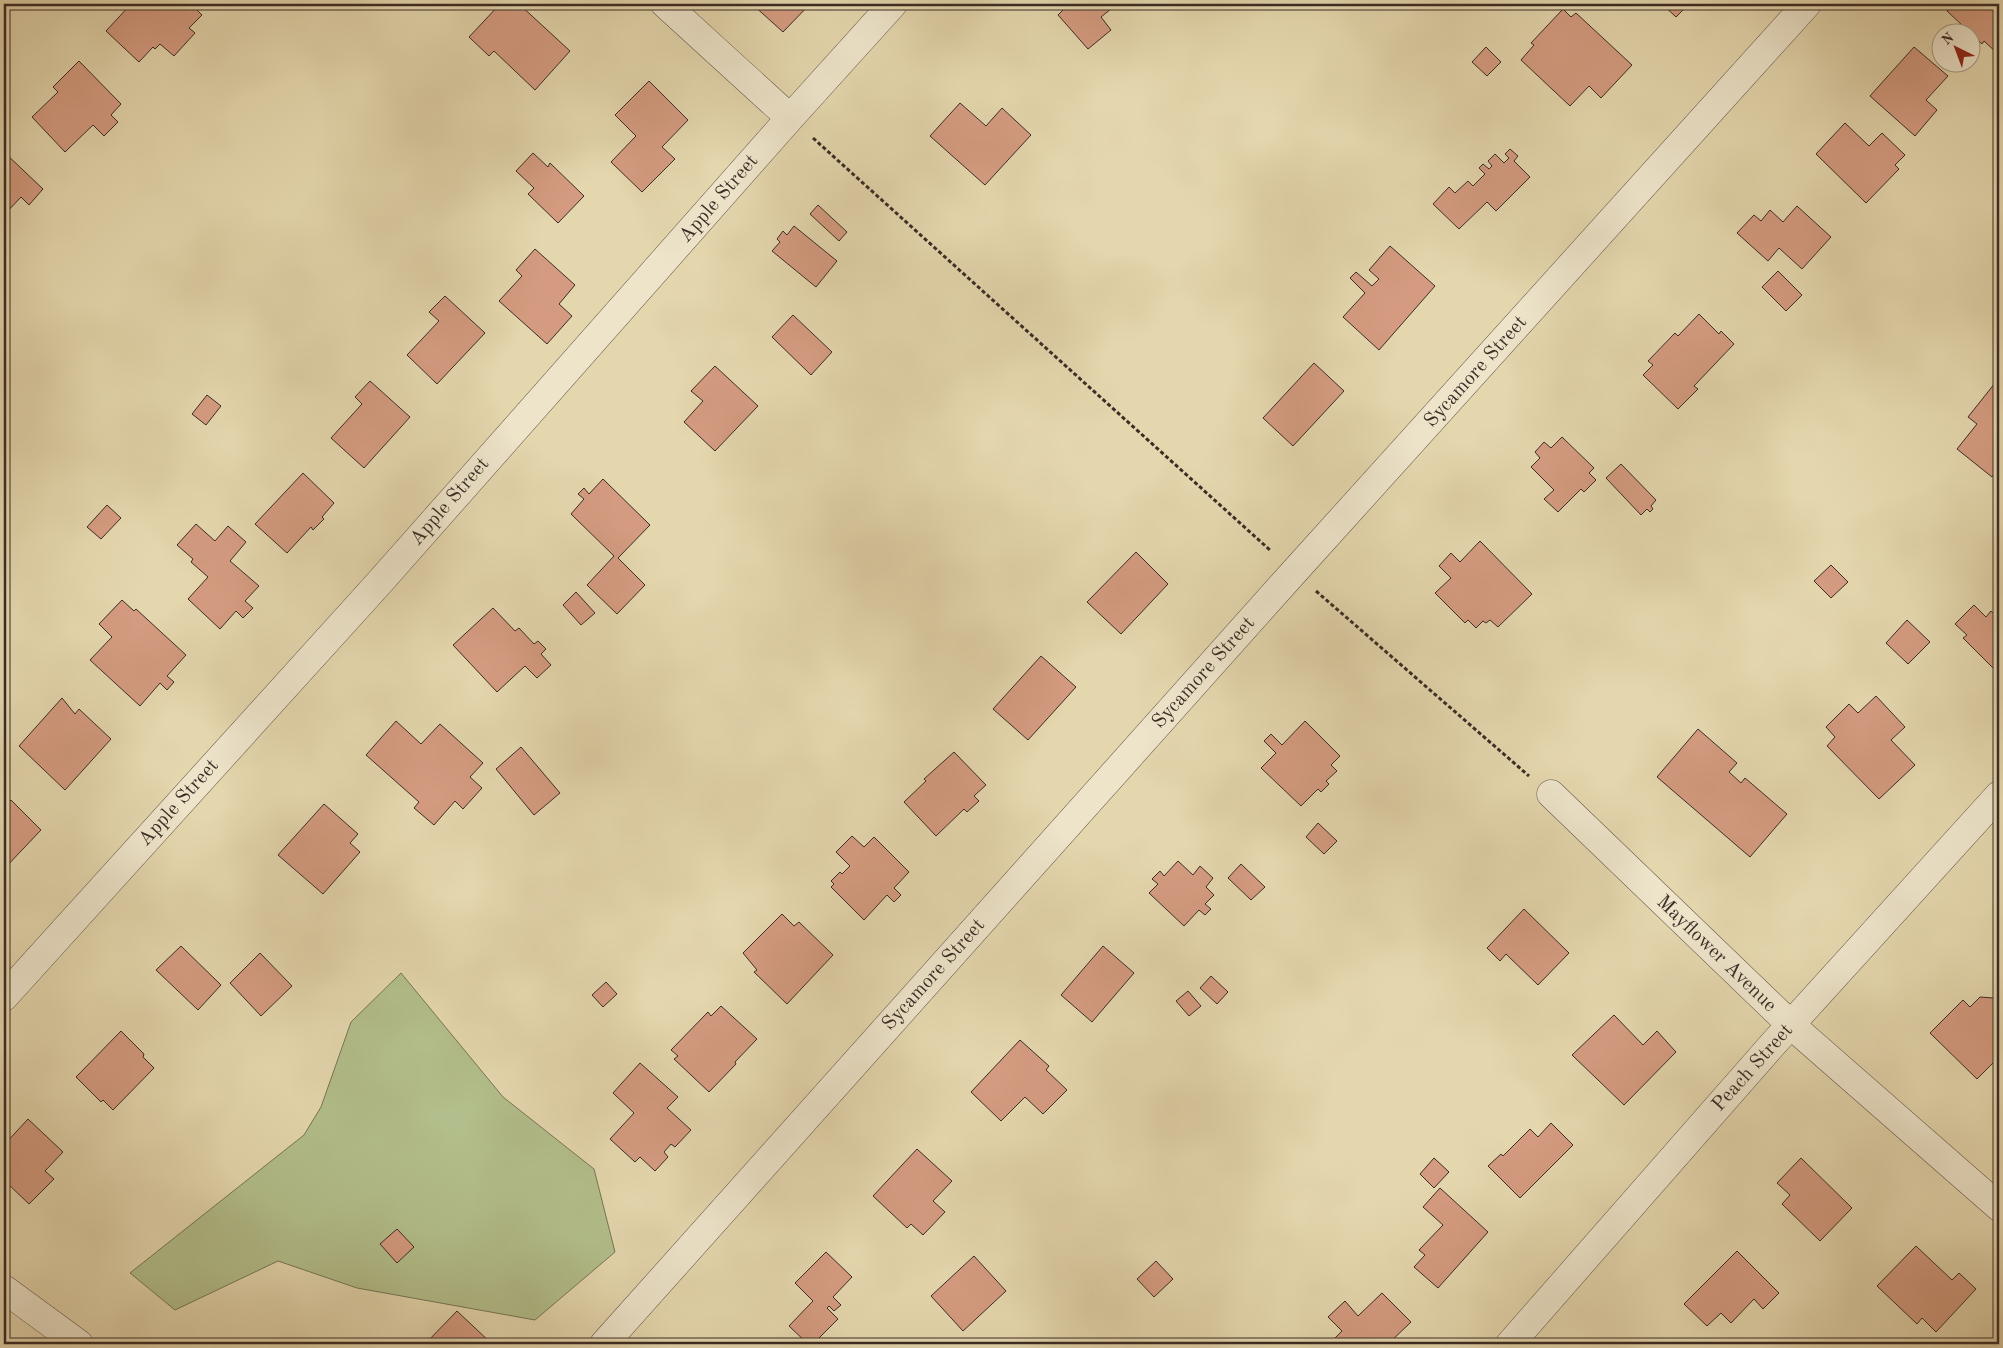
<svg xmlns="http://www.w3.org/2000/svg" width="2003" height="1348" viewBox="0 0 2003 1348" font-family="'Old Standard TT',serif">
  <rect width="100%" height="100%" fill="#e4d6ad"/>
  <filter id="stains"><feTurbulence type="fractalNoise" baseFrequency=".004" numOctaves="4"/><feColorMatrix values="0 0 0 0 .2 0 0 0 0 .09 0 0 0 0 .02 0 0 0 .5 -.17"/></filter>
  <radialGradient id="worn" r=".72"><stop offset=".6" stop-color="#630" stop-opacity="0"/><stop offset="1" stop-color="#630" stop-opacity=".3"/></radialGradient>
  <!-- green -->
  <path fill="#b2be8b" stroke="#767558" d="M 401,973 L 503,1097 L 594,1169 L 615,1252 L 535,1320 L 357,1288 L 278,1261 L 175,1310 L 130,1273 L 304,1135 L 321,1107 L 351,1022 Z"/>
  <!-- building -->
  <path fill="#d49b80" stroke="#3b2c26" d="M 131,4 L 191,4 L 202,15 L 189,28 L 195,33 L 174,56 L 160,44 L 155,49 L 153,47 L 139,62 L 106,31 Z
    M 500,4 L 519,4 L 570,51 L 535,90 L 494,51 L 489,56 L 469,37 Z
    M 752,4 L 810,4 L 783,32 Z
    M 1062,4 L 1117,4 L 1101,17 L 1111,30 L 1088,49 L 1058,15 L 1063,10 L 1059,6 Z
    M 1662,4 L 1689,4 L 1676,17 Z
    M 1953,4 L 1999,4 L 1999,55 L 1984,41 L 1982,44 L 1947,11 Z
    M 1563,9 L 1571,17 L 1576,13 L 1632,65 L 1601,98 L 1589,86 L 1570,106 L 1521,60 L 1534,45 L 1531,43 Z
    M 1486,47 L 1501,62 L 1487,76 L 1472,62 Z
    M 1914,47 L 1948,76 L 1926,100 L 1937,110 L 1915,136 L 1870,96 Z
    M 79,61 L 121,104 L 111,115 L 118,122 L 104,136 L 93,125 L 65,152 L 32,117 L 58,92 L 53,87 Z
    M 649,81 L 688,120 L 662,147 L 675,159 L 642,192 L 611,162 L 636,136 L 615,115 Z
    M 960,103 L 986,126 L 1002,108 L 1031,135 L 985,185 L 930,136 Z
    M 1845,123 L 1869,146 L 1882,133 L 1905,155 L 1895,165 L 1899,169 L 1866,203 L 1816,154 Z
    M 1510,149 L 1518,156 L 1514,161 L 1530,177 L 1496,211 L 1487,202 L 1459,229 L 1433,204 L 1449,187 L 1455,193 L 1468,181 L 1473,186 L 1485,174 L 1479,168 L 1483,164 L 1489,169 L 1492,166 L 1488,161 L 1495,154 L 1504,163 L 1509,158 L 1505,154 Z
    M 4,152 L 43,189 L 29,205 L 21,197 L 4,215 Z
    M 533,153 L 548,167 L 550,163 L 584,196 L 558,223 L 528,194 L 534,188 L 516,171 Z
    M 818,205 L 847,232 L 839,241 L 810,214 Z
    M 1797,206 L 1831,237 L 1802,269 L 1779,248 L 1768,261 L 1737,233 L 1754,215 L 1761,221 L 1770,210 L 1783,222 Z
    M 794,226 L 837,261 L 816,287 L 772,251 L 780,242 L 777,239 L 783,231 L 787,235 Z
    M 1390,246 L 1435,286 L 1379,350 L 1343,317 L 1365,293 L 1350,278 L 1356,272 L 1372,286 L 1379,279 L 1369,270 Z
    M 535,249 L 575,285 L 559,304 L 572,316 L 547,344 L 499,301 L 522,276 L 516,270 Z
    M 1778,271 L 1802,295 L 1786,311 L 1762,287 Z
    M 445,296 L 485,333 L 437,384 L 407,355 L 439,321 L 429,312 Z
    M 1699,314 L 1719,334 L 1721,331 L 1734,344 L 1694,386 L 1698,389 L 1678,409 L 1643,375 L 1653,365 L 1648,361 L 1675,333 L 1678,336 Z
    M 793,315 L 832,352 L 811,375 L 772,337 Z
    M 1314,363 L 1344,391 L 1293,446 L 1263,418 Z
    M 715,366 L 758,406 L 715,451 L 684,422 L 703,401 L 691,391 Z
    M 1999,378 L 1999,436 L 1993,443 L 1999,448 L 1999,467 L 1992,477 L 1957,449 L 1977,424 L 1968,417 Z
    M 370,381 L 410,417 L 364,468 L 331,438 L 362,404 L 355,397 Z
    M 207,395 L 221,406 L 206,425 L 192,414 Z
    M 1562,437 L 1594,468 L 1589,473 L 1596,480 L 1584,492 L 1581,489 L 1558,512 L 1544,499 L 1554,490 L 1531,467 L 1540,458 L 1535,452 L 1544,442 L 1551,448 Z
    M 1621,464 L 1656,500 L 1651,506 L 1653,509 L 1650,512 L 1647,509 L 1641,515 L 1606,478 Z
    M 303,473 L 334,503 L 322,517 L 324,519 L 313,530 L 311,527 L 287,553 L 255,524 Z
    M 603,479 L 650,525 L 618,558 L 645,585 L 617,614 L 587,585 L 614,556 L 571,514 L 584,499 L 578,494 L 584,488 L 589,494 Z
    M 107,505 L 121,518 L 101,539 L 87,527 Z
    M 196,524 L 215,541 L 228,526 L 246,542 L 230,561 L 259,586 L 245,601 L 253,608 L 243,618 L 236,611 L 220,629 L 188,599 L 208,577 L 191,562 L 193,559 L 177,545 Z
    M 1480,541 L 1532,594 L 1498,627 L 1490,620 L 1486,623 L 1483,621 L 1476,628 L 1468,620 L 1465,623 L 1435,593 L 1451,578 L 1439,566 L 1451,553 L 1460,562 Z
    M 1136,552 L 1168,584 L 1121,634 L 1087,602 Z
    M 1831,565 L 1848,582 L 1831,598 L 1814,581 Z
    M 576,592 L 595,613 L 581,625 L 563,605 Z
    M 122,600 L 134,611 L 136,609 L 186,655 L 167,676 L 174,682 L 167,690 L 160,683 L 140,706 L 90,660 L 112,637 L 99,624 Z
    M 1974,605 L 1986,617 L 1991,611 L 1999,619 L 1999,674 L 1963,638 L 1967,635 L 1955,624 Z
    M 493,608 L 515,631 L 519,628 L 534,644 L 538,641 L 546,649 L 541,654 L 551,665 L 537,678 L 525,666 L 497,692 L 453,645 Z
    M 1907,620 L 1930,642 L 1908,664 L 1886,643 Z
    M 1041,656 L 1076,687 L 1028,740 L 993,709 Z
    M 1876,696 L 1905,727 L 1891,740 L 1915,765 L 1879,799 L 1827,746 L 1835,737 L 1826,727 L 1849,704 L 1858,713 Z
    M 62,698 L 75,714 L 79,709 L 111,739 L 65,790 L 19,746 Z
    M 396,721 L 421,744 L 440,724 L 483,763 L 470,777 L 482,788 L 463,809 L 455,801 L 434,825 L 414,808 L 419,802 L 366,755 Z
    M 1305,721 L 1340,756 L 1331,765 L 1337,771 L 1326,781 L 1329,784 L 1321,792 L 1318,789 L 1301,806 L 1261,768 L 1276,753 L 1264,741 L 1271,734 L 1282,745 Z
    M 1698,729 L 1737,763 L 1729,772 L 1741,783 L 1745,778 L 1787,814 L 1750,857 L 1657,777 Z
    M 521,747 L 560,793 L 534,815 L 496,769 Z
    M 954,752 L 986,785 L 974,796 L 979,801 L 967,812 L 964,809 L 936,836 L 904,802 L 926,781 L 924,779 Z
    M 4,797 L 9,802 L 11,800 L 41,830 L 4,869 Z
    M 324,804 L 358,834 L 350,843 L 360,852 L 323,894 L 278,855 Z
    M 1318,823 L 1337,841 L 1324,854 L 1306,837 Z
    M 852,836 L 864,847 L 874,837 L 909,872 L 894,888 L 901,895 L 894,902 L 887,895 L 864,920 L 831,887 L 834,884 L 831,881 L 840,872 L 842,874 L 850,866 L 836,852 Z
    M 1178,861 L 1193,875 L 1200,866 L 1213,878 L 1206,887 L 1214,895 L 1205,904 L 1211,909 L 1205,915 L 1199,910 L 1184,926 L 1149,893 L 1158,884 L 1152,879 L 1160,871 L 1164,876 Z
    M 1241,864 L 1265,887 L 1251,900 L 1228,878 Z
    M 1524,909 L 1569,953 L 1538,985 L 1506,954 L 1500,961 L 1487,948 Z
    M 782,914 L 794,926 L 799,922 L 833,955 L 787,1004 L 754,972 L 757,970 L 743,953 Z
    M 181,946 L 221,985 L 198,1010 L 156,970 Z
    M 1103,946 L 1134,973 L 1092,1022 L 1061,995 Z
    M 260,953 L 292,986 L 261,1016 L 230,983 Z
    M 1211,976 L 1228,992 L 1217,1004 L 1200,988 Z
    M 606,982 L 617,994 L 603,1007 L 592,995 Z
    M 1188,991 L 1201,1006 L 1189,1016 L 1176,1001 Z
    M 1980,997 L 1993,998 L 1999,1004 L 1999,1057 L 1977,1079 L 1930,1033 L 1963,1000 L 1970,1007 Z
    M 721,1006 L 757,1039 L 735,1062 L 736,1064 L 709,1092 L 674,1059 L 678,1056 L 671,1050 L 708,1012 L 711,1016 Z
    M 1614,1015 L 1643,1045 L 1657,1031 L 1676,1052 L 1624,1105 L 1572,1055 Z
    M 121,1031 L 144,1054 L 143,1057 L 154,1068 L 113,1110 L 103,1100 L 101,1102 L 76,1077 Z
    M 1020,1040 L 1049,1066 L 1046,1070 L 1067,1090 L 1043,1114 L 1025,1097 L 1001,1121 L 971,1092 Z
    M 640,1063 L 678,1097 L 667,1108 L 691,1130 L 675,1147 L 671,1144 L 664,1152 L 668,1157 L 655,1171 L 640,1157 L 635,1162 L 610,1139 L 634,1113 L 613,1093 Z
    M 28,1119 L 63,1152 L 45,1171 L 54,1179 L 29,1204 L 4,1180 L 4,1145 Z
    M 1551,1123 L 1573,1145 L 1520,1198 L 1488,1166 L 1501,1154 L 1503,1156 L 1530,1129 L 1538,1137 Z
    M 917,1149 L 952,1181 L 933,1201 L 945,1212 L 923,1235 L 911,1224 L 907,1228 L 873,1196 Z
    M 1434,1158 L 1449,1172 L 1434,1188 L 1420,1174 Z
    M 1801,1158 L 1852,1208 L 1820,1241 L 1782,1204 L 1790,1195 L 1777,1183 Z
    M 1440,1188 L 1488,1232 L 1438,1288 L 1414,1267 L 1425,1255 L 1419,1250 L 1443,1225 L 1423,1207 Z
    M 397,1229 L 414,1247 L 397,1263 L 380,1244 Z
    M 1916,1246 L 1952,1280 L 1959,1273 L 1976,1289 L 1936,1332 L 1922,1318 L 1917,1324 L 1877,1286 Z
    M 1737,1251 L 1779,1293 L 1763,1309 L 1754,1299 L 1731,1323 L 1721,1313 L 1707,1326 L 1684,1304 Z
    M 826,1252 L 852,1277 L 833,1297 L 841,1305 L 834,1311 L 829,1306 L 827,1308 L 838,1319 L 813,1344 L 808,1344 L 789,1326 L 813,1301 L 795,1283 Z
    M 974,1256 L 1006,1291 L 963,1331 L 931,1296 Z
    M 1156,1261 L 1173,1279 L 1154,1297 L 1137,1279 Z
    M 1382,1293 L 1411,1322 L 1388,1344 L 1336,1344 L 1333,1340 L 1342,1331 L 1328,1317 L 1345,1301 L 1358,1316 Z
    M 457,1311 L 491,1343 L 489,1344 L 425,1344 Z"/>
  <g fill="none" stroke-linecap="round" stroke-linejoin="round">
    <defs>
      <path id="street" d="M 665,4 L 790,118
        M 1551,794 L 1791,1025 L 1999,1207
        M 4,997 L 379,583 L 790,118 L 893,4
        M 4,1289 L 79,1344
        M 604,1344 L 1294,572 L 1807,4
        M 1510,1344 L 1773,1044 L 1999,795"/>
    </defs>
    <!-- street casing -->
    <use href="#street" stroke="#655648" stroke-width="29"/>
    <!-- path -->
    <path stroke="#3b2c26" stroke-width="3" stroke-dasharray="4 2.5" stroke-linecap="butt" d="M 813,138 L 1271,551
      M 1316,591 L 1529,776"/>
    <!-- street -->
    <use href="#street" stroke="#ede4ca" stroke-width="28"/>
  </g>
  <g text-anchor="middle" dominant-baseline="central" stroke-width="4.5" stroke-linejoin="round" paint-order="stroke">
    <!-- street labels -->
    <g font-size="20" fill="#3b2c26" stroke="#ede4ca">
      <text transform="translate(719 199) rotate(-49)">Apple Street</text>
      <text transform="translate(1476 372) rotate(-48)">Sycamore Street</text>
      <text transform="translate(450 502) rotate(-49)">Apple Street</text>
      <text transform="translate(1204 673) rotate(-48)">Sycamore Street</text>
      <text transform="translate(179 803) rotate(-48)">Apple Street</text>
      <text transform="translate(1716 954) rotate(44)">Mayflower Avenue</text>
      <text transform="translate(934 975) rotate(-48)">Sycamore Street</text>
      <text transform="translate(1753 1068) rotate(-48)">Peach Street</text>
    </g>
  </g>
  <!-- margin -->
  <rect width="2003" height="1348" fill="none" stroke="#e4d6ad" stroke-width="20"/>
  <rect x="5" y="5" width="1993" height="1338" fill="none" stroke="#3b2c26" stroke-width="2.5"/>
  <rect x="10" y="10" width="1983" height="1328" fill="none" stroke="#3b2c26"/>
  <!-- north arrow -->
  <g transform="translate(1956 48) rotate(318)"><circle r="24" fill="#ede4ca" stroke="#a69a88"/>
  <path d="M0-4L9 19L0 12L-9 19Z" fill="#8f2418"/>
  <text y="-8" font-size="14" font-weight="bold" text-anchor="middle" fill="#3b2c26">N</text>
  </g>
  <rect width="100%" height="100%" filter="url(#stains)"/>
  <rect width="100%" height="100%" fill="url(#worn)"/>
</svg>
